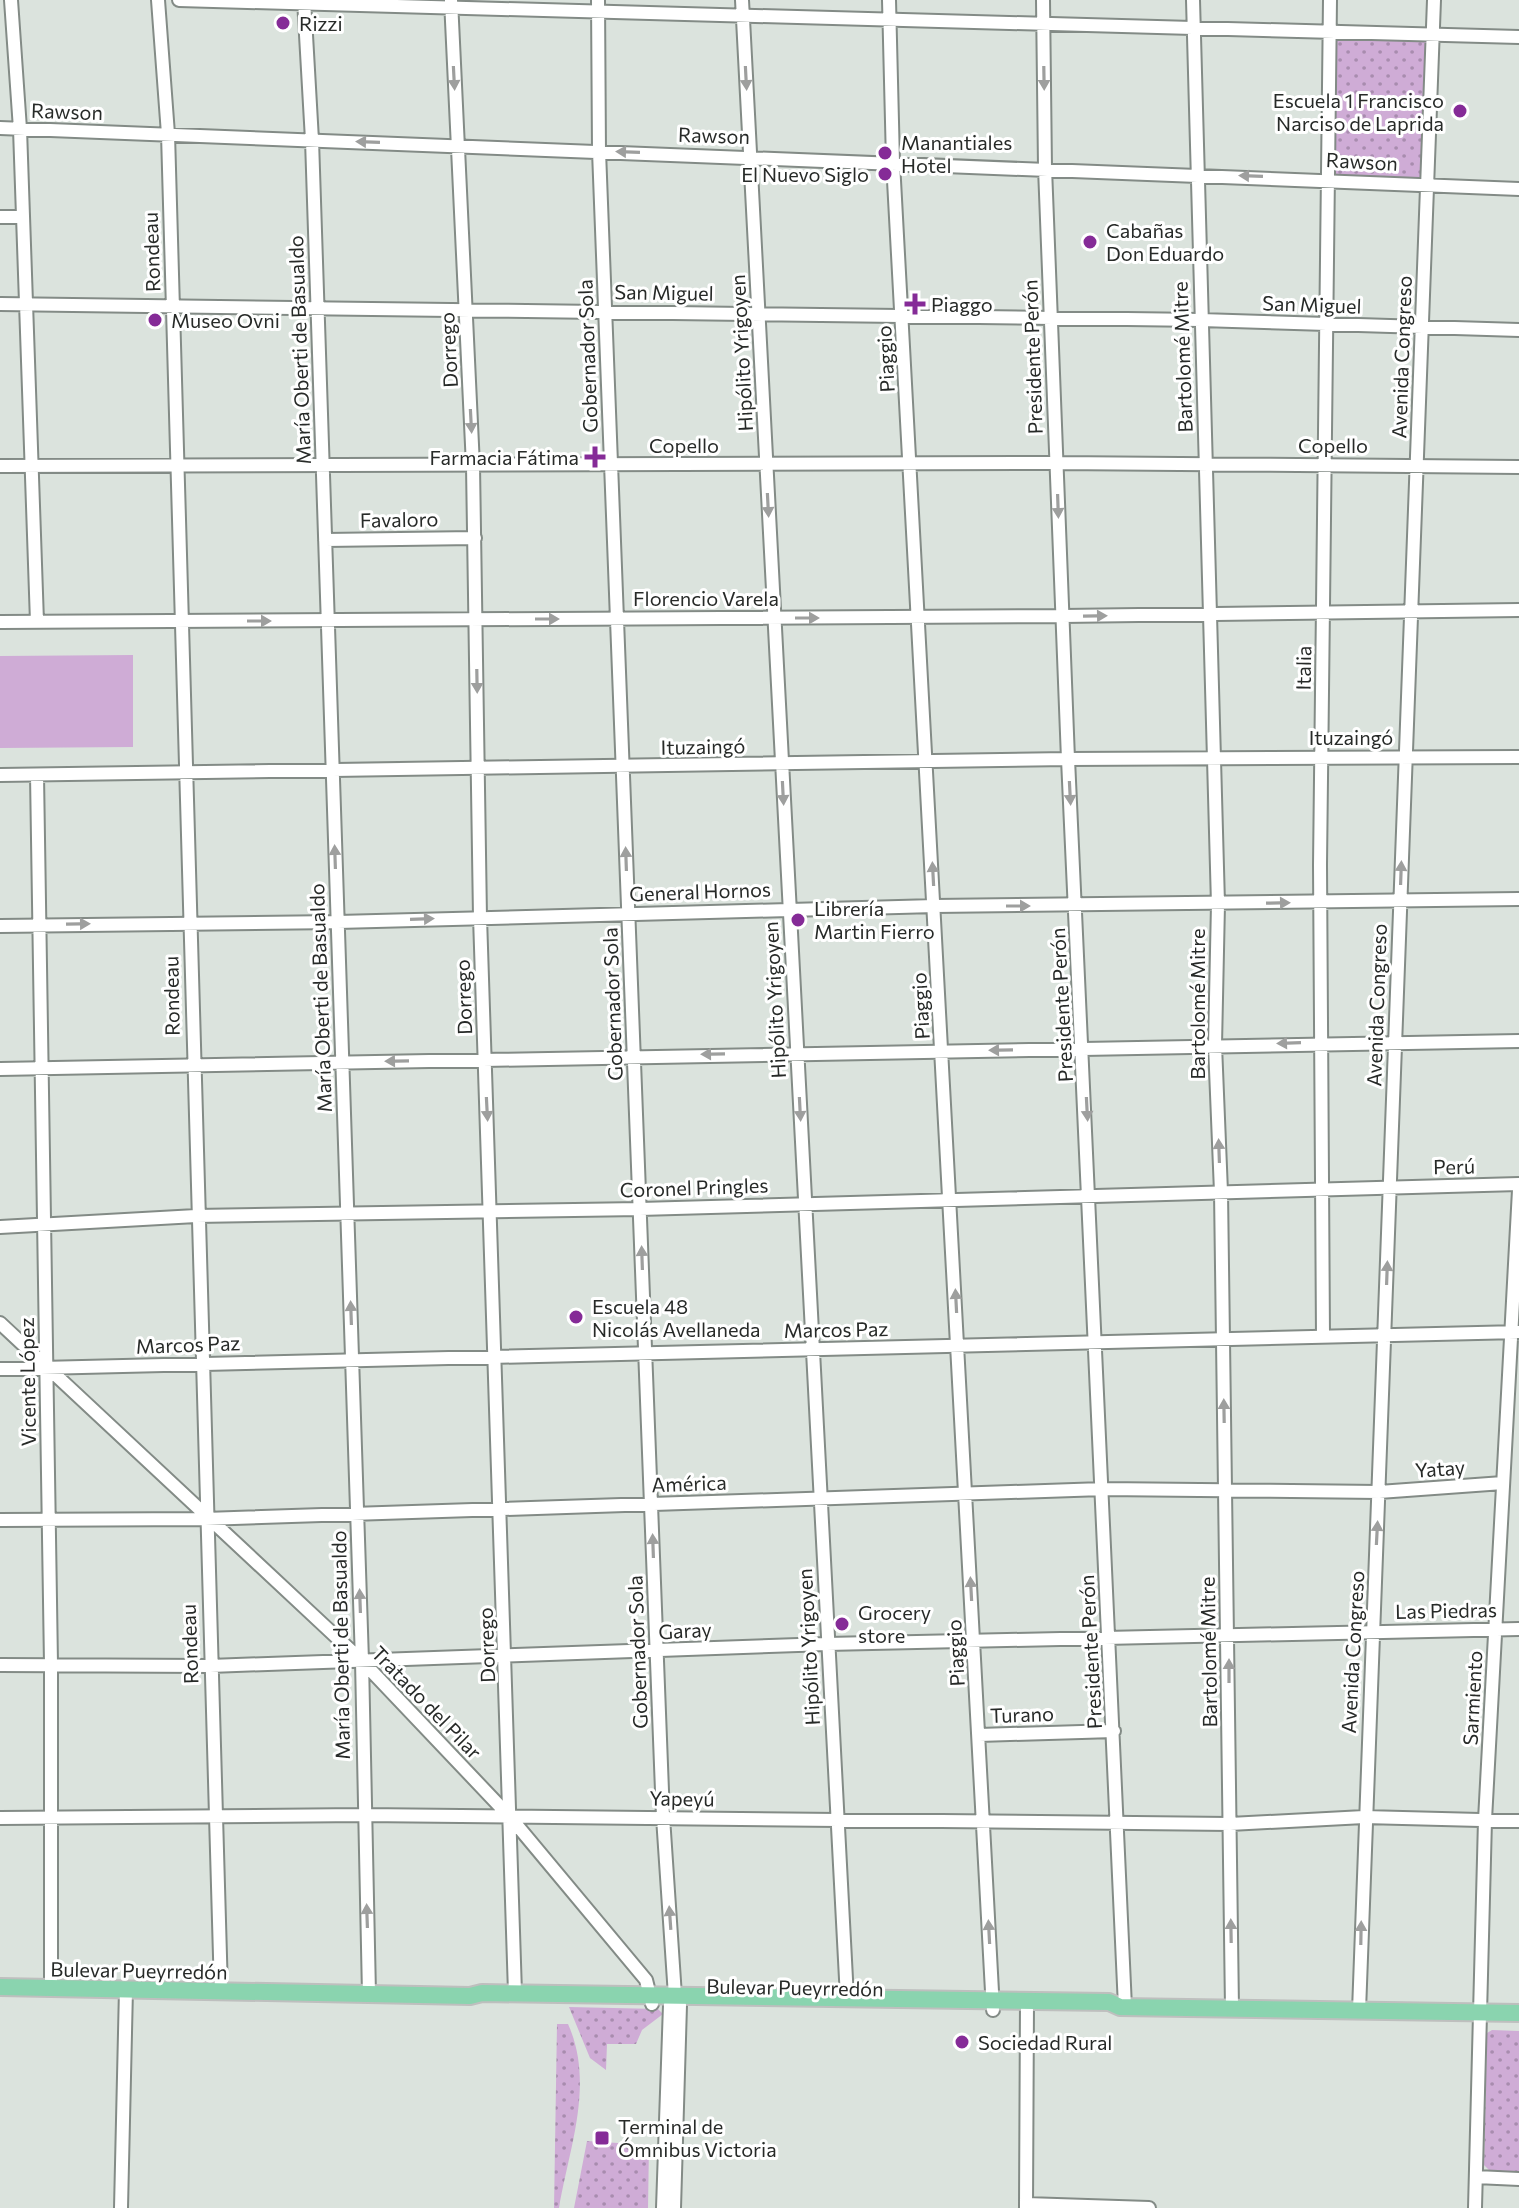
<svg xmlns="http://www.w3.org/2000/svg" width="1519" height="2208" viewBox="0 0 1519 2208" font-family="Commissioner,sans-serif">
  <defs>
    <pattern id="green-dots" width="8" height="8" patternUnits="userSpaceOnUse" patternTransform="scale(2)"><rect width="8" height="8" fill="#cfacd6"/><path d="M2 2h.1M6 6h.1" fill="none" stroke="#a88cae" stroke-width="1.8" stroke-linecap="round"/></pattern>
  </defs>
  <rect width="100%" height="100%" fill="#dbe3dd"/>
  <!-- green -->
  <path fill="url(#green-dots)" d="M 1330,29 L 1433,31 L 1427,184 L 1329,179 Z
    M 569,2007 L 658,2009 L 663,2014 L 642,2030 L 636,2044 L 607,2044 L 606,2070 L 590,2058 Z
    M 557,2024 L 568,2024 C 595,2084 569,2148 559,2208 L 554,2208 Z
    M 1492,2030 L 1519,2031 L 1519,2172 L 1492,2173 L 1484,2165 L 1487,2033 Z
    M 587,2141 L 649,2145 L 648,2208 L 574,2208 Z"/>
  <!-- pitch -->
  <path fill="#cfacd6" d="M 133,655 L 133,747 L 0,748 L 0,656 Z"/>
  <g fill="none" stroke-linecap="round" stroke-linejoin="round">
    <defs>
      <path id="minor" d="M 11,0 L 20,129 L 37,622
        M 158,0 L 168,134 L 221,1991
        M 179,0 L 1519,37
        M 304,0 L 312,140 L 362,1661 L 369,1994
        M 451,0 L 473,466 L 480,917 L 515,1993
        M 598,0 L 599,151 L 663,1817 L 675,1996 L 670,2005 L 663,2208
        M 742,0 L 847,1998
        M 889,0 L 893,162 L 993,2010
        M 1043,0 L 1045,168 L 1068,759 L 1125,2007
        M 1193,0 L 1218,904 L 1215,1045 L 1221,1192 L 1232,2009
        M 0,128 L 1519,189
        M 0,217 L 23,217
        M 0,304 L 1201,320 L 1519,330
        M 0,466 L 1057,463 L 1519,467
        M 325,540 L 475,538
        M 0,622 L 1063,616 L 1519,610
        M 0,775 L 1068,759 L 1519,757
        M 37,775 L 51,1664 L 51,1988
        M 0,926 L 338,922 L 935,906 L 1519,899
        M 0,1069 L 1519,1041
        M 0,1227 L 196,1216 L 640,1209 L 1519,1184
        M 0,1323 L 362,1661 L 511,1818 L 646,1980 L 652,2004
        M 1323,1337 L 1320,865 L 1330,0
        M 0,1369 L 1519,1332
        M 0,1520 L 205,1519 L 1103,1489 L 1379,1492 L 1503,1483
        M 0,1665 L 210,1666 L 827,1644 L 1519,1629
        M 979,1735 L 1114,1731
        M 0,1818 L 363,1815 L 1230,1824 L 1364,1817 L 1519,1821
        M 1359,2011 L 1434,0
        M 1476,2177 L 1519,2179
        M 1026,2204 L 1149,2208
        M 121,2208 L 126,1989
        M 674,2208 L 680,2005 L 675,1996
        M 1026,2208 L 1027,2001
        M 1475,2208 L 1485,1820 L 1519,1190"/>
      <path id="major" d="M 0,1987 L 470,1996 L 482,1993 L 1109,2002 L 1120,2007 L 1519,2013"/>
    </defs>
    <!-- minor casing -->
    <use href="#minor" stroke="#838b86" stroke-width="16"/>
    <!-- major casing -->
    <use href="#major" stroke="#bebfbe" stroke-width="20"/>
    <!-- minor -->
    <use href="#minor" stroke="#fff" stroke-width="12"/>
    <!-- major -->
    <use href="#major" stroke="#8ad4af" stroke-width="16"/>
  </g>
  <!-- one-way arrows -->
  <defs><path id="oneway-solid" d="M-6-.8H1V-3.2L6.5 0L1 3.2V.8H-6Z" transform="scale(2)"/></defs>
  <g fill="#9e9f9e">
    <use href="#oneway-solid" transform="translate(454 78) rotate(87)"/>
    <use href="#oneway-solid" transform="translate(746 78) rotate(87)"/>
    <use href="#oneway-solid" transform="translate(1044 78) rotate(89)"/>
    <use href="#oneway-solid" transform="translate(368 142) rotate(-178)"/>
    <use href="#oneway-solid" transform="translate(628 152) rotate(-178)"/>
    <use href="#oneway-solid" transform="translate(1251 176) rotate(-178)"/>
    <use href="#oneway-solid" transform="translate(471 421) rotate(87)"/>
    <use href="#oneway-solid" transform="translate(768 505) rotate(87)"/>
    <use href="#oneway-solid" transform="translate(1058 506) rotate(88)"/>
    <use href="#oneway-solid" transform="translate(1095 616) rotate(-1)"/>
    <use href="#oneway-solid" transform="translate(807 618)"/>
    <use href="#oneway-solid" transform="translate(547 619)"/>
    <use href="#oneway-solid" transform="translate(259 621)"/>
    <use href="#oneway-solid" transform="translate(477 681) rotate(89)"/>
    <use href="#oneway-solid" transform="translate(783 793) rotate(87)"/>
    <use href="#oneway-solid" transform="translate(1070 793) rotate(87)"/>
    <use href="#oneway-solid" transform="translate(335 857) rotate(-92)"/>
    <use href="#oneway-solid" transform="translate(626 859) rotate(-92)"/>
    <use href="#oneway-solid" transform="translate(1401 873) rotate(-88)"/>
    <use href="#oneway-solid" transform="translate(933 874) rotate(-93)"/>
    <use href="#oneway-solid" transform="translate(1278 903) rotate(-1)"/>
    <use href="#oneway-solid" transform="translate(1018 906)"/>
    <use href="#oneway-solid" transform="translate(422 919) rotate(-2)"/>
    <use href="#oneway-solid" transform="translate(78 924) rotate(-1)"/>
    <use href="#oneway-solid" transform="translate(1289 1043) rotate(178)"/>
    <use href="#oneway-solid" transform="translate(1001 1050) rotate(179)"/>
    <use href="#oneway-solid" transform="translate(713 1054) rotate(179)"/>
    <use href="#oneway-solid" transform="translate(397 1061) rotate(179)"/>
    <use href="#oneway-solid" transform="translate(487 1109) rotate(87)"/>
    <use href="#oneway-solid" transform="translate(800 1109) rotate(87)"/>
    <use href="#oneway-solid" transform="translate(1087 1109) rotate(87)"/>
    <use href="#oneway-solid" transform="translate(1219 1151) rotate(-92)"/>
    <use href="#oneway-solid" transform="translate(642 1258) rotate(-92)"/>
    <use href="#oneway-solid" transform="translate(1387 1273) rotate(-88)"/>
    <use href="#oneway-solid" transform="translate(956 1301) rotate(-93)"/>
    <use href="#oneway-solid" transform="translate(351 1313) rotate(-92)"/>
    <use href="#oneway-solid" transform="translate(1224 1411) rotate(-91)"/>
    <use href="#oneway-solid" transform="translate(1377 1533) rotate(-87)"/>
    <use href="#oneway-solid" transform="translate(653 1546) rotate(-92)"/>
    <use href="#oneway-solid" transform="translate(971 1589) rotate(-93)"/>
    <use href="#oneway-solid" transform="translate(360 1601) rotate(-92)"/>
    <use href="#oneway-solid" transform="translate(1229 1671) rotate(-90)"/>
    <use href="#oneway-solid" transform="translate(367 1916) rotate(-92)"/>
    <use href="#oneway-solid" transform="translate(670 1918) rotate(-94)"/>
    <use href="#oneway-solid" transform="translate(1231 1931) rotate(-91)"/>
    <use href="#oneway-solid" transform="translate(989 1932) rotate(-93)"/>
    <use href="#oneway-solid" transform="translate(1361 1933) rotate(-89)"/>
  </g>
  <!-- markers -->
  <g fill="#852b97" stroke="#fff" stroke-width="3">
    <circle cx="283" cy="23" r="8"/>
    <circle cx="1460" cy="111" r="8"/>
    <circle cx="885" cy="153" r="8"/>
    <circle cx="885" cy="174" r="8"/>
    <circle cx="1090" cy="242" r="8"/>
    <path d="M911 292h8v8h8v8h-8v8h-8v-8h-8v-8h8z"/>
    <circle cx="155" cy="320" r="8"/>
    <path d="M591 445h8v8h8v8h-8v8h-8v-8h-8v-8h8z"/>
    <circle cx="798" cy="920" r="8"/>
    <circle cx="576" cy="1317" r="8"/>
    <circle cx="842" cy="1624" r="8"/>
    <circle cx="962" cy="2042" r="8"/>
    <rect x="594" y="2130" width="16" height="16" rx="4"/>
  </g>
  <g text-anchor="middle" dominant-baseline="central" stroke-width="6" stroke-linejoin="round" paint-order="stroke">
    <!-- poi labels -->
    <g font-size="20" fill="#272a28" stroke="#fff" text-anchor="start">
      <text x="299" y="23">Rizzi</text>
      <text x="1444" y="100" text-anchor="end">Escuela 1 Francisco<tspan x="1444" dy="23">Narciso de Laprida</tspan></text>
      <text x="901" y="142">Manantiales<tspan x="901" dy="23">Hotel</tspan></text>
      <text x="869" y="174" text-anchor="end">El Nuevo Siglo</text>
      <text x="1106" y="230">Cabañas<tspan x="1106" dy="23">Don Eduardo</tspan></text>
      <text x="931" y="304">Piaggo</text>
      <text x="171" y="320">Museo Ovni</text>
      <text x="579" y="457" text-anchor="end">Farmacia Fátima</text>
      <text x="814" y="908">Librería<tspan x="814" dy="23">Martin Fierro</tspan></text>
      <text x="592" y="1306">Escuela 48<tspan x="592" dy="23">Nicolás Avellaneda</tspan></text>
      <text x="858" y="1612">Grocery<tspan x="858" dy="23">store</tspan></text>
      <text x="978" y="2042">Sociedad Rural</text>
      <text x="618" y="2126">Terminal de<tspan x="618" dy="23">Ómnibus Victoria</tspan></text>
    </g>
    <!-- street labels -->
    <g font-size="20" fill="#272a28" stroke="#fff">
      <text transform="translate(67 111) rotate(2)">Rawson</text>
      <text transform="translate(714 135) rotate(2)">Rawson</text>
      <text transform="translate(1362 161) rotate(3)">Rawson</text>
      <text transform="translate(151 252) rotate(-92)">Rondeau</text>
      <text transform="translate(664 292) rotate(1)">San Miguel</text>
      <text transform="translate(1312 304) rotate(2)">San Miguel</text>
      <text transform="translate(299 350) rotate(-92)">María Oberti de Basualdo</text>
      <text transform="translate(448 350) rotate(-93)">Dorrego</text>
      <text transform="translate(741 353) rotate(-93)">Hipólito Yrigoyen</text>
      <text transform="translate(587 356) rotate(-92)">Gobernador Sola</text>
      <text transform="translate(1032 357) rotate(-92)">Presidente Perón</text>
      <text transform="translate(1182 357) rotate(-92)">Bartolomé Mitre</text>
      <text transform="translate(1401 357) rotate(-88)">Avenida Congreso</text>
      <text transform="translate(885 359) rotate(-93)">Piaggio</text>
      <text x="684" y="445">Copello</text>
      <text x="1333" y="445">Copello</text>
      <text transform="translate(399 519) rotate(-1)">Favaloro</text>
      <text x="706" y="598">Florencio Varela</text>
      <text transform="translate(1303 668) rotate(-89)">Italia</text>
      <text x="1351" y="737">Ituzaingó</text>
      <text transform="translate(703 746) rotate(-1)">Ituzaingó</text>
      <text transform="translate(700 891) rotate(-2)">General Hornos</text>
      <text transform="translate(171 996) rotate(-91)">Rondeau</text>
      <text transform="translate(463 997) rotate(-92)">Dorrego</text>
      <text transform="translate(320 998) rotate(-92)">María Oberti de Basualdo</text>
      <text transform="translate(774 1000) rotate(-93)">Hipólito Yrigoyen</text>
      <text transform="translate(612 1004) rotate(-92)">Gobernador Sola</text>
      <text transform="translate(1197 1004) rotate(-90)">Bartolomé Mitre</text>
      <text transform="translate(1061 1005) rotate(-93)">Presidente Perón</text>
      <text transform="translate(1376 1005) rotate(-88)">Avenida Congreso</text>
      <text transform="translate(920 1006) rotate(-93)">Piaggio</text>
      <text transform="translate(1454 1166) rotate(-1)">Perú</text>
      <text transform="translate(694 1187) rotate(-2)">Coronel Pringles</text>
      <text transform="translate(836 1329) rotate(-1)">Marcos Paz</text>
      <text transform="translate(188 1344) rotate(-2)">Marcos Paz</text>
      <text transform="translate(27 1382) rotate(-91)">Vicente López</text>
      <text transform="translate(1440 1468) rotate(-4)">Yatay</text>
      <text transform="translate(689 1483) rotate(-2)">América</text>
      <text transform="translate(1446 1610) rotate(-1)">Las Piedras</text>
      <text transform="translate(685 1630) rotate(-3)">Garay</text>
      <text transform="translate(189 1644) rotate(-92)">Rondeau</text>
      <text transform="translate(340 1645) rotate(-91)">María Oberti de Basualdo</text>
      <text transform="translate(486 1645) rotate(-92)">Dorrego</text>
      <text transform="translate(808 1647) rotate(-93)">Hipólito Yrigoyen</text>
      <text transform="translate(637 1652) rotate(-92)">Gobernador Sola</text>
      <text transform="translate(1090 1652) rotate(-93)">Presidente Perón</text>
      <text transform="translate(1208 1652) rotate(-91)">Bartolomé Mitre</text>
      <text transform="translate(1352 1652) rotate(-87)">Avenida Congreso</text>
      <text transform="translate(955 1653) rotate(-93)">Piaggio</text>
      <text transform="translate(1472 1698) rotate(-87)">Sarmiento</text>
      <text transform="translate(427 1702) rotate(46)">Tratado del Pilar</text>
      <text transform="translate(1022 1714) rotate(-2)">Turano</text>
      <text transform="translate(682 1798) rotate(1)">Yapeyú</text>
      <text transform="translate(139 1970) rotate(1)">Bulevar Pueyrredón</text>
      <text transform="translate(795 1987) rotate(1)">Bulevar Pueyrredón</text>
    </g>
  </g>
</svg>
